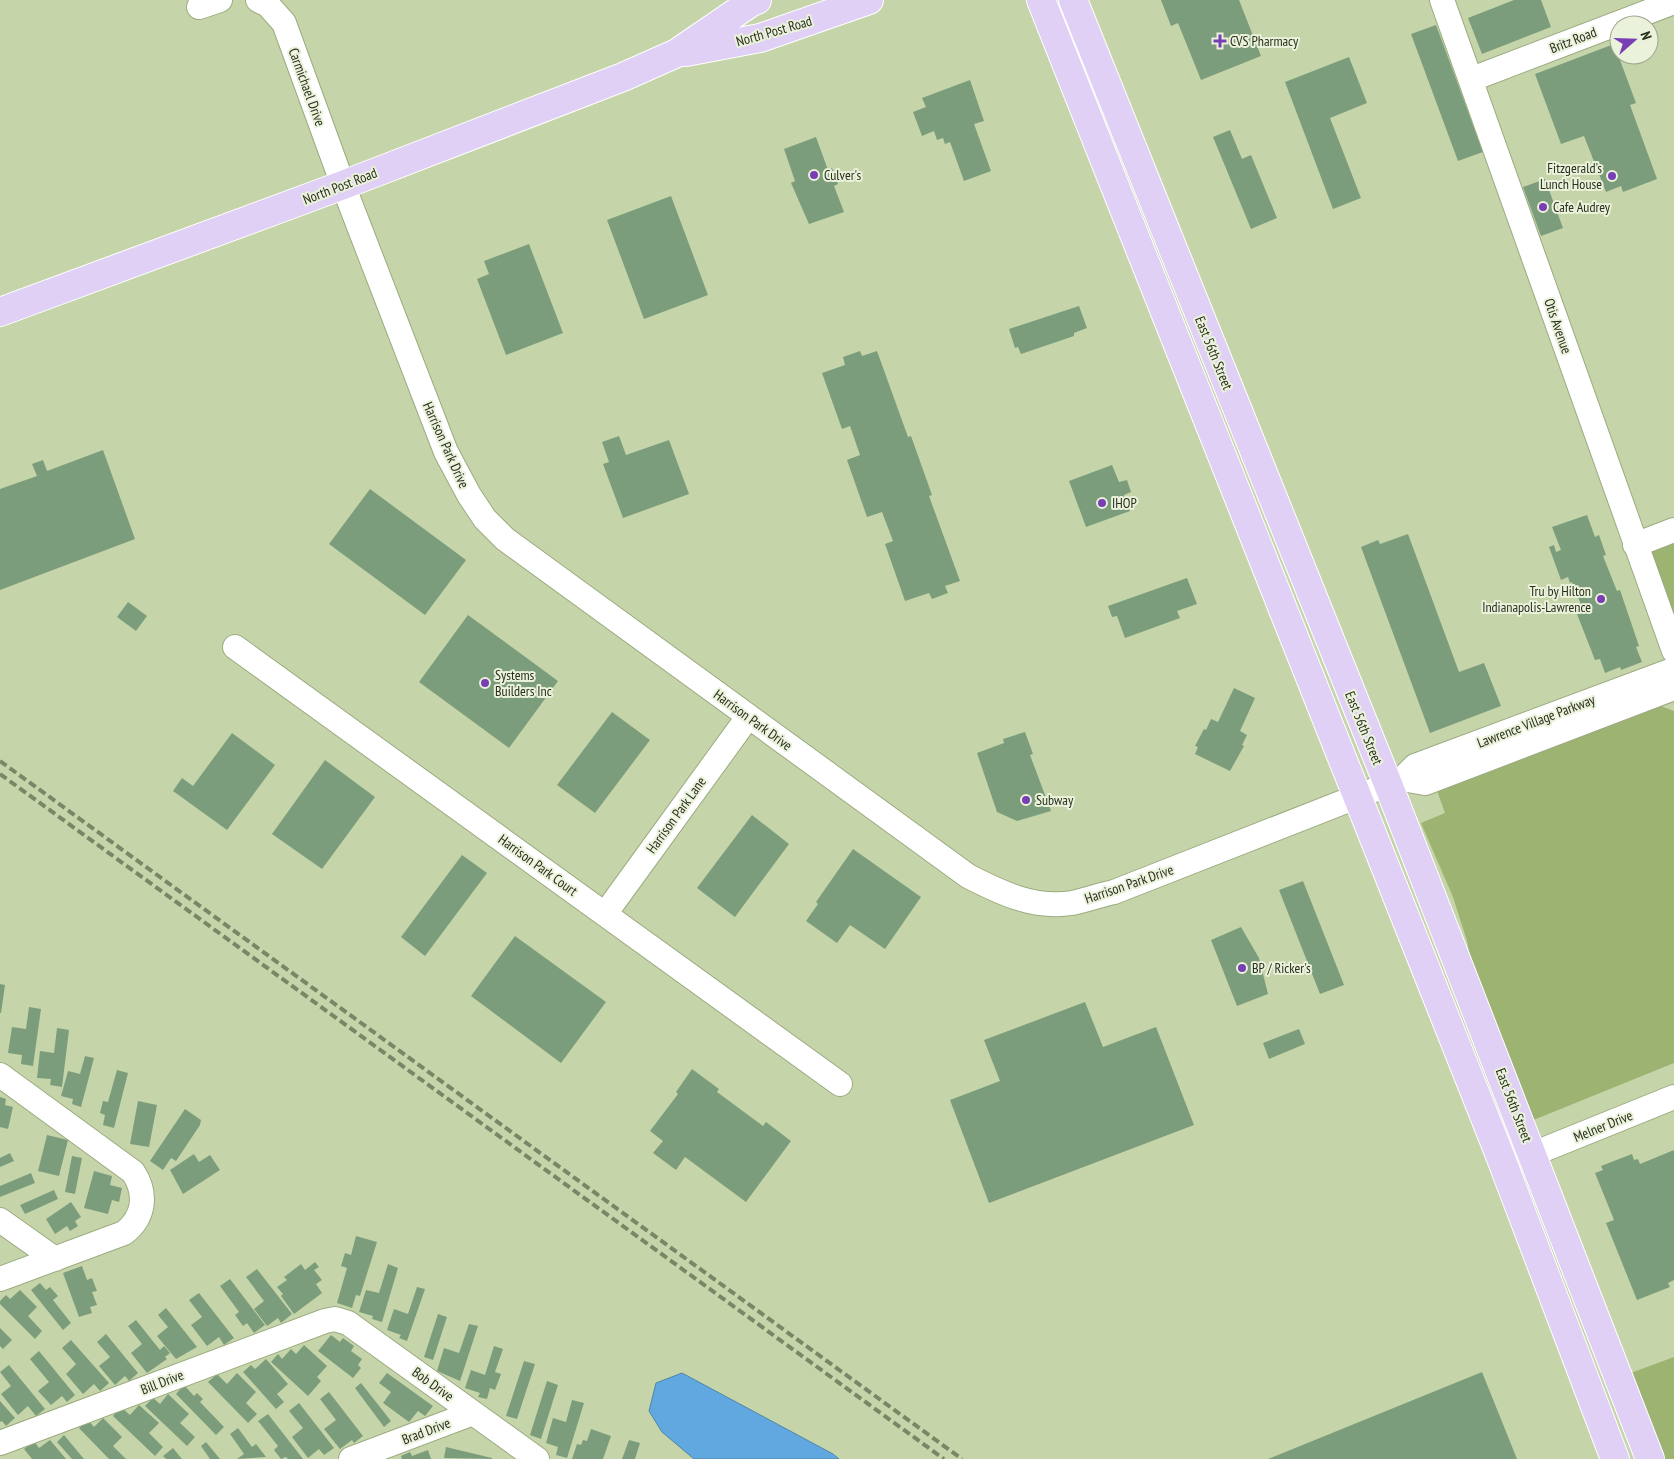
<svg xmlns="http://www.w3.org/2000/svg" width="1674" height="1459" viewBox="0 0 1674 1459" font-family="'PT Sans Narrow',sans-serif">
  <rect width="100%" height="100%" fill="#c5d5a9"/>
  <!-- green -->
  <path fill="#9db371" d="M 1674,531 L 1674,651 L 1635,545 Z
    M 1658,702 L 1663,707 L 1674,711 L 1674,1063 L 1531,1121 L 1476,990 L 1467,941 L 1453,897 L 1421,823 L 1445,813 L 1435,785 Z
    M 1674,1357 L 1674,1459 L 1660,1459 L 1628,1374 Z"/>
  <!-- water -->
  <path fill="#61a8e0" stroke="#5084a6" d="M 682,1373 L 833,1454 L 839,1459 L 694,1459 L 662,1432 L 649,1411 L 656,1383 Z"/>
  <!-- building -->
  <path fill="#7c9d7b" d="M 1161,0 L 1239,0 L 1261,56 L 1201,80 L 1178,23 L 1171,26 Z
    M 1514,0 L 1541,0 L 1551,27 L 1482,54 L 1468,18 Z
    M 1436,25 L 1483,152 L 1458,161 L 1411,34 Z
    M 1614,44 L 1636,103 L 1630,105 L 1657,179 L 1623,192 L 1621,186 L 1606,192 L 1584,136 L 1561,144 L 1535,74 Z
    M 1349,57 L 1367,103 L 1330,118 L 1361,198 L 1333,209 L 1285,82 Z
    M 970,80 L 984,121 L 974,124 L 991,171 L 964,181 L 950,142 L 945,144 L 943,138 L 937,140 L 934,131 L 922,136 L 913,112 L 926,107 L 922,98 Z
    M 1230,130 L 1242,159 L 1251,155 L 1277,218 L 1251,229 L 1213,137 Z
    M 816,137 L 828,170 L 832,168 L 838,184 L 834,186 L 844,212 L 809,224 L 791,183 L 795,181 L 784,149 Z
    M 1545,179 L 1563,228 L 1541,236 L 1523,187 Z
    M 671,196 L 708,295 L 644,319 L 607,220 Z
    M 529,244 L 563,333 L 506,355 L 477,279 L 489,274 L 484,261 Z
    M 1079,306 L 1087,328 L 1074,333 L 1074,336 L 1021,354 L 1018,347 L 1015,348 L 1009,329 Z
    M 860,351 L 862,356 L 877,351 L 908,437 L 911,436 L 932,495 L 929,496 L 960,581 L 945,586 L 948,593 L 932,599 L 929,593 L 905,601 L 885,544 L 893,541 L 882,512 L 867,517 L 847,460 L 860,455 L 850,426 L 842,429 L 822,373 L 845,365 L 843,357 Z
    M 619,436 L 626,455 L 669,440 L 689,494 L 623,518 L 603,464 L 609,462 L 602,442 Z
    M 103,450 L 135,539 L 0,590 L 0,489 L 37,476 L 32,464 L 43,460 L 47,471 Z
    M 1112,465 L 1119,482 L 1127,480 L 1131,492 L 1124,495 L 1130,511 L 1086,527 L 1069,481 Z
    M 370,489 L 466,560 L 425,615 L 329,544 Z
    M 1587,515 L 1595,537 L 1599,535 L 1606,555 L 1603,556 L 1617,591 L 1620,590 L 1639,646 L 1636,647 L 1642,662 L 1621,670 L 1620,667 L 1605,673 L 1600,659 L 1595,660 L 1575,609 L 1582,607 L 1572,582 L 1570,583 L 1568,577 L 1561,580 L 1549,547 L 1554,545 L 1556,552 L 1561,550 L 1552,527 Z
    M 1408,534 L 1459,672 L 1484,663 L 1501,706 L 1430,733 L 1361,547 L 1378,540 L 1380,544 Z
    M 1187,578 L 1197,604 L 1177,611 L 1180,618 L 1125,638 L 1117,616 L 1112,617 L 1108,606 Z
    M 128,602 L 147,616 L 136,631 L 117,617 Z
    M 468,615 L 558,681 L 509,748 L 419,682 Z
    M 1234,688 L 1255,698 L 1240,731 L 1247,735 L 1242,745 L 1244,746 L 1230,771 L 1195,754 L 1198,747 L 1195,746 L 1204,729 L 1206,730 L 1211,719 L 1218,722 Z
    M 612,712 L 650,740 L 595,813 L 557,785 Z
    M 1025,732 L 1033,754 L 1030,755 L 1051,811 L 1017,821 L 997,812 L 977,753 L 1004,743 L 1003,739 Z
    M 232,733 L 275,765 L 227,830 L 173,791 L 182,778 L 193,786 Z
    M 325,760 L 375,797 L 322,869 L 272,834 Z
    M 752,815 L 789,844 L 735,917 L 697,888 Z
    M 853,849 L 921,897 L 885,949 L 850,925 L 837,943 L 806,921 L 818,904 L 816,902 Z
    M 462,855 L 487,873 L 425,956 L 401,937 Z
    M 1303,881 L 1344,985 L 1320,994 L 1279,890 Z
    M 1241,927 L 1259,958 L 1268,994 L 1237,1006 L 1211,940 Z
    M 515,936 L 606,1002 L 561,1063 L 471,996 Z
    M 0,984 L 5,985 L 1,1013 L 0,1013 Z
    M 1085,1002 L 1103,1047 L 1156,1027 L 1194,1125 L 989,1203 L 950,1100 L 1000,1081 L 984,1040 Z
    M 29,1007 L 41,1009 L 33,1066 L 21,1064 L 22,1055 L 8,1053 L 12,1027 L 26,1029 Z
    M 57,1028 L 69,1030 L 62,1087 L 50,1085 L 51,1079 L 37,1078 L 40,1051 L 54,1053 Z
    M 1299,1029 L 1305,1044 L 1269,1059 L 1263,1043 Z
    M 85,1056 L 94,1058 L 81,1107 L 72,1104 L 73,1099 L 61,1096 L 68,1071 L 80,1074 Z
    M 692,1069 L 719,1089 L 717,1092 L 763,1126 L 766,1122 L 791,1141 L 746,1202 L 685,1157 L 676,1170 L 653,1153 L 663,1141 L 650,1131 L 678,1094 L 676,1092 Z
    M 117,1070 L 128,1073 L 114,1128 L 103,1125 L 105,1115 L 100,1113 L 103,1101 L 108,1102 Z
    M 0,1097 L 6,1099 L 5,1105 L 13,1107 L 8,1129 L 0,1127 Z
    M 138,1101 L 157,1105 L 149,1147 L 130,1144 Z
    M 185,1109 L 201,1120 L 200,1125 L 176,1161 L 171,1158 L 163,1170 L 150,1161 Z
    M 47,1135 L 68,1140 L 59,1176 L 38,1171 Z
    M 1674,1150 L 1674,1280 L 1668,1283 L 1670,1287 L 1637,1300 L 1606,1223 L 1614,1220 L 1595,1173 L 1603,1170 L 1601,1166 L 1632,1154 L 1634,1160 L 1638,1159 L 1640,1164 Z
    M 10,1153 L 14,1161 L 0,1167 L 0,1158 Z
    M 194,1154 L 199,1162 L 210,1155 L 220,1170 L 183,1194 L 170,1170 Z
    M 72,1156 L 82,1158 L 75,1194 L 65,1192 Z
    M 94,1171 L 112,1176 L 110,1185 L 122,1188 L 119,1202 L 112,1200 L 108,1214 L 84,1208 Z
    M 31,1173 L 35,1183 L 0,1197 L 0,1186 Z
    M 54,1190 L 58,1199 L 25,1214 L 20,1205 Z
    M 71,1202 L 81,1217 L 75,1221 L 78,1226 L 70,1231 L 67,1226 L 55,1234 L 46,1219 Z
    M 356,1236 L 377,1242 L 360,1296 L 356,1295 L 352,1308 L 337,1303 L 347,1268 L 341,1266 L 345,1253 L 351,1255 Z
    M 315,1262 L 319,1267 L 314,1270 L 322,1280 L 316,1284 L 322,1293 L 294,1314 L 281,1296 L 283,1294 L 277,1287 L 287,1280 L 284,1277 L 301,1264 L 305,1270 Z
    M 388,1264 L 398,1268 L 382,1322 L 372,1319 L 373,1316 L 359,1312 L 366,1290 L 379,1293 Z
    M 82,1266 L 87,1280 L 92,1278 L 97,1291 L 92,1292 L 97,1305 L 90,1307 L 92,1313 L 79,1317 L 63,1273 Z
    M 257,1269 L 292,1314 L 281,1323 L 278,1318 L 267,1326 L 254,1309 L 264,1301 L 246,1277 Z
    M 230,1279 L 265,1325 L 254,1333 L 247,1323 L 243,1326 L 235,1315 L 239,1312 L 220,1286 Z
    M 40,1283 L 46,1290 L 50,1287 L 58,1296 L 53,1300 L 71,1323 L 63,1330 L 31,1290 Z
    M 417,1287 L 425,1289 L 407,1341 L 399,1338 L 401,1335 L 387,1330 L 394,1309 L 408,1314 Z
    M 20,1290 L 37,1307 L 28,1316 L 42,1331 L 35,1339 L 0,1304 L 0,1301 L 6,1295 L 10,1299 Z
    M 199,1293 L 234,1338 L 224,1345 L 219,1337 L 207,1346 L 191,1325 L 202,1317 L 189,1300 Z
    M 166,1308 L 197,1347 L 176,1359 L 157,1336 L 168,1327 L 158,1315 Z
    M 438,1314 L 447,1317 L 433,1360 L 424,1357 Z
    M 136,1320 L 160,1350 L 164,1346 L 170,1353 L 165,1357 L 167,1359 L 147,1373 L 131,1353 L 142,1344 L 128,1326 Z
    M 469,1324 L 478,1326 L 460,1381 L 437,1371 L 444,1348 L 459,1353 Z
    M 0,1328 L 12,1340 L 3,1349 L 0,1346 Z
    M 106,1334 L 138,1373 L 129,1381 L 125,1376 L 115,1385 L 99,1366 L 110,1357 L 97,1342 Z
    M 331,1335 L 340,1342 L 343,1338 L 354,1346 L 351,1351 L 362,1359 L 358,1365 L 361,1368 L 353,1378 L 318,1351 Z
    M 71,1340 L 109,1383 L 100,1391 L 94,1384 L 83,1394 L 66,1374 L 76,1364 L 62,1348 Z
    M 304,1345 L 327,1366 L 317,1377 L 321,1381 L 308,1396 L 271,1362 L 278,1354 L 282,1359 L 291,1349 L 296,1354 Z
    M 494,1346 L 503,1349 L 495,1372 L 501,1374 L 495,1390 L 490,1388 L 487,1399 L 478,1397 L 480,1393 L 465,1388 L 471,1370 L 485,1375 Z
    M 39,1351 L 75,1395 L 67,1402 L 62,1396 L 51,1405 L 38,1391 L 49,1382 L 30,1359 Z
    M 266,1359 L 288,1384 L 277,1394 L 284,1402 L 276,1409 L 243,1372 L 251,1365 L 255,1369 Z
    M 524,1361 L 535,1364 L 517,1419 L 506,1416 Z
    M 9,1365 L 45,1409 L 36,1416 L 28,1406 L 18,1415 L 1,1394 L 11,1386 L 0,1372 Z
    M 1482,1372 L 1517,1459 L 1268,1459 Z
    M 237,1373 L 256,1392 L 246,1403 L 257,1414 L 248,1423 L 208,1382 L 217,1374 L 227,1384 Z
    M 387,1373 L 433,1406 L 425,1416 L 418,1411 L 409,1422 L 383,1403 L 391,1392 L 379,1383 Z
    M 547,1381 L 558,1385 L 541,1439 L 530,1435 Z
    M 361,1383 L 391,1421 L 384,1427 L 355,1388 Z
    M 184,1385 L 194,1396 L 197,1393 L 203,1399 L 200,1402 L 224,1427 L 216,1435 L 176,1394 Z
    M 329,1392 L 363,1436 L 354,1443 L 352,1440 L 340,1449 L 324,1429 L 336,1420 L 320,1399 Z
    M 168,1394 L 189,1414 L 180,1423 L 195,1437 L 187,1446 L 145,1406 L 153,1398 L 160,1404 Z
    M 572,1400 L 584,1403 L 567,1458 L 556,1455 L 558,1447 L 546,1443 L 553,1418 L 566,1422 Z
    M 0,1401 L 15,1418 L 6,1426 L 2,1421 L 0,1422 Z
    M 299,1403 L 334,1448 L 324,1455 L 319,1449 L 308,1458 L 292,1437 L 303,1428 L 289,1411 Z
    M 139,1405 L 159,1423 L 149,1433 L 163,1447 L 155,1456 L 113,1416 L 121,1407 L 130,1415 Z
    M 268,1414 L 303,1459 L 288,1459 L 286,1457 L 281,1459 L 274,1450 L 278,1446 L 258,1421 Z
    M 103,1418 L 122,1437 L 113,1446 L 126,1459 L 109,1459 L 79,1428 L 88,1420 L 94,1427 Z
    M 238,1428 L 252,1447 L 256,1444 L 266,1457 L 237,1459 L 244,1454 L 230,1434 Z
    M 591,1429 L 611,1436 L 603,1459 L 572,1459 L 577,1444 L 581,1445 L 583,1440 L 587,1441 Z
    M 64,1435 L 84,1459 L 72,1459 L 57,1442 Z
    M 50,1440 L 66,1459 L 32,1459 L 24,1449 L 34,1441 L 39,1448 Z
    M 629,1440 L 640,1443 L 635,1459 L 622,1459 Z
    M 206,1442 L 220,1459 L 210,1459 L 201,1446 Z
    M 446,1447 L 492,1458 L 492,1459 L 444,1458 Z
    M 173,1448 L 182,1459 L 166,1459 L 163,1456 Z
    M 428,1450 L 431,1459 L 402,1459 L 401,1456 L 410,1452 L 412,1456 Z"/>
  <g fill="none" stroke-linecap="round" stroke-linejoin="round">
    <defs>
      <path id="minor" d="M 258,0 L 268,5 L 284,23 L 343,185 L 446,452 L 469,495 L 485,519 L 505,539 L 968,876 C 1001,893 1034,909 1072,903 C 1086,900 1100,895 1114,892 L 1402,779 L 1415,766 L 1670,671 L 1674,672
        M 1442,0 L 1674,651
        M 199,7 L 220,0
        M 1472,79 L 1674,2
        M 1635,545 L 1674,530
        M 235,647 L 840,1084
        M 1402,779 L 1425,783 L 1674,688
        M 605,914 L 748,717
        M 0,1075 L 133,1172 C 147,1193 145,1217 124,1233 L 0,1279
        M 1533,1154 L 1674,1097
        M 0,1220 L 55,1259
        M 0,1443 L 325,1321 L 335,1319 L 348,1323 L 537,1459
        M 351,1459 L 473,1413"/>
      <path id="major" d="M 1041,0 L 1499,1153 L 1615,1459
        M 1073,0 L 1388,784 L 1650,1459
        M 686,52 L 760,38 L 869,0
        M 0,312 L 343,185 L 623,77 L 677,53 L 750,3 L 757,0"/>
    </defs>
    <!-- minor casing -->
    <use href="#minor" stroke="#9cab80" stroke-width="26"/>
    <!-- major casing -->
    <use href="#major" stroke="#fff" stroke-width="30"/>
    <!-- minor -->
    <use href="#minor" stroke="#fff" stroke-width="24"/>
    <!-- major -->
    <use href="#major" stroke="#e0d0f5" stroke-width="28"/>
    <!-- rail -->
    <path stroke="#7a8666" stroke-width="4" stroke-dasharray="8 4" stroke-linecap="butt" d="M 0,761 L 962,1459
      M 0,774 L 944,1459"/>
  </g>
  <!-- markers -->
  <g fill="#793eb3" stroke="#eaf2dc" stroke-width="2">
    <path d="M1217.5 33.5h5v5h5v5h-5v5h-5v-5h-5v-5h5z"/>
    <circle cx="814" cy="175" r="5"/>
    <circle cx="1612" cy="176" r="5"/>
    <circle cx="1543" cy="207" r="5"/>
    <circle cx="1102" cy="503" r="5"/>
    <circle cx="1601" cy="599" r="5"/>
    <circle cx="485" cy="683" r="5"/>
    <circle cx="1026" cy="800" r="5"/>
    <circle cx="1242" cy="968" r="5"/>
  </g>
  <g text-anchor="middle" dominant-baseline="central" stroke-width="4" stroke-linejoin="round" paint-order="stroke">
    <!-- street labels -->
    <g font-size="14" fill="#292f1d" stroke="#eaf2dc">
      <text transform="translate(774 31) rotate(-16)">North Post Road</text>
      <text transform="translate(1573 40) rotate(-21)">Britz Road</text>
      <text transform="translate(307 87) rotate(70)">Carmichael Drive</text>
      <text transform="translate(340 186) rotate(-21)">North Post Road</text>
      <text transform="translate(1558 326) rotate(71)">Otis Avenue</text>
      <text transform="translate(1214 353) rotate(68)">East 56th Street</text>
      <text transform="translate(446 445) rotate(66)">Harrison Park Drive</text>
      <text transform="translate(753 720) rotate(36)">Harrison Park Drive</text>
      <text transform="translate(1536 721) rotate(-21)">Lawrence Village Parkway</text>
      <text transform="translate(1364 728) rotate(68)">East 56th Street</text>
      <text transform="translate(676 815) rotate(-54)">Harrison Park Lane</text>
      <text transform="translate(538 865) rotate(36)">Harrison Park Court</text>
      <text transform="translate(1129 884) rotate(-19)">Harrison Park Drive</text>
      <text transform="translate(1514 1105) rotate(69)">East 56th Street</text>
      <text transform="translate(1603 1126) rotate(-22)">Melner Drive</text>
      <text transform="translate(162 1382) rotate(-21)">Bill Drive</text>
      <text transform="translate(433 1384) rotate(36)">Bob Drive</text>
      <text transform="translate(426 1431) rotate(-21)">Brad Drive</text>
    </g>
    <!-- poi labels -->
    <g font-size="14" fill="#292f1d" stroke="#eaf2dc" text-anchor="start">
      <text x="1230" y="41">CVS Pharmacy</text>
      <text x="1602" y="168" text-anchor="end">Fitzgerald's<tspan x="1602" dy="16">Lunch House</tspan></text>
      <text x="824" y="175">Culver's</text>
      <text x="1553" y="207">Cafe Audrey</text>
      <text x="1112" y="503">IHOP</text>
      <text x="1591" y="591" text-anchor="end">Tru by Hilton<tspan x="1591" dy="16">Indianapolis-Lawrence</tspan></text>
      <text x="495" y="675">Systems<tspan x="495" dy="16">Builders Inc</tspan></text>
      <text x="1036" y="800">Subway</text>
      <text x="1252" y="968">BP / Ricker's</text>
    </g>
  </g>
  <!-- north arrow -->
  <g transform="translate(1634 40) rotate(70)"><circle r="24" fill="#eaf2dc" stroke="#9da490"/>
  <path d="M0-4L9 19L0 12L-9 19Z" fill="#793eb3"/>
  <text y="-8" font-size="14" font-weight="bold" text-anchor="middle" fill="#292f1d">N</text>
  </g>
</svg>
